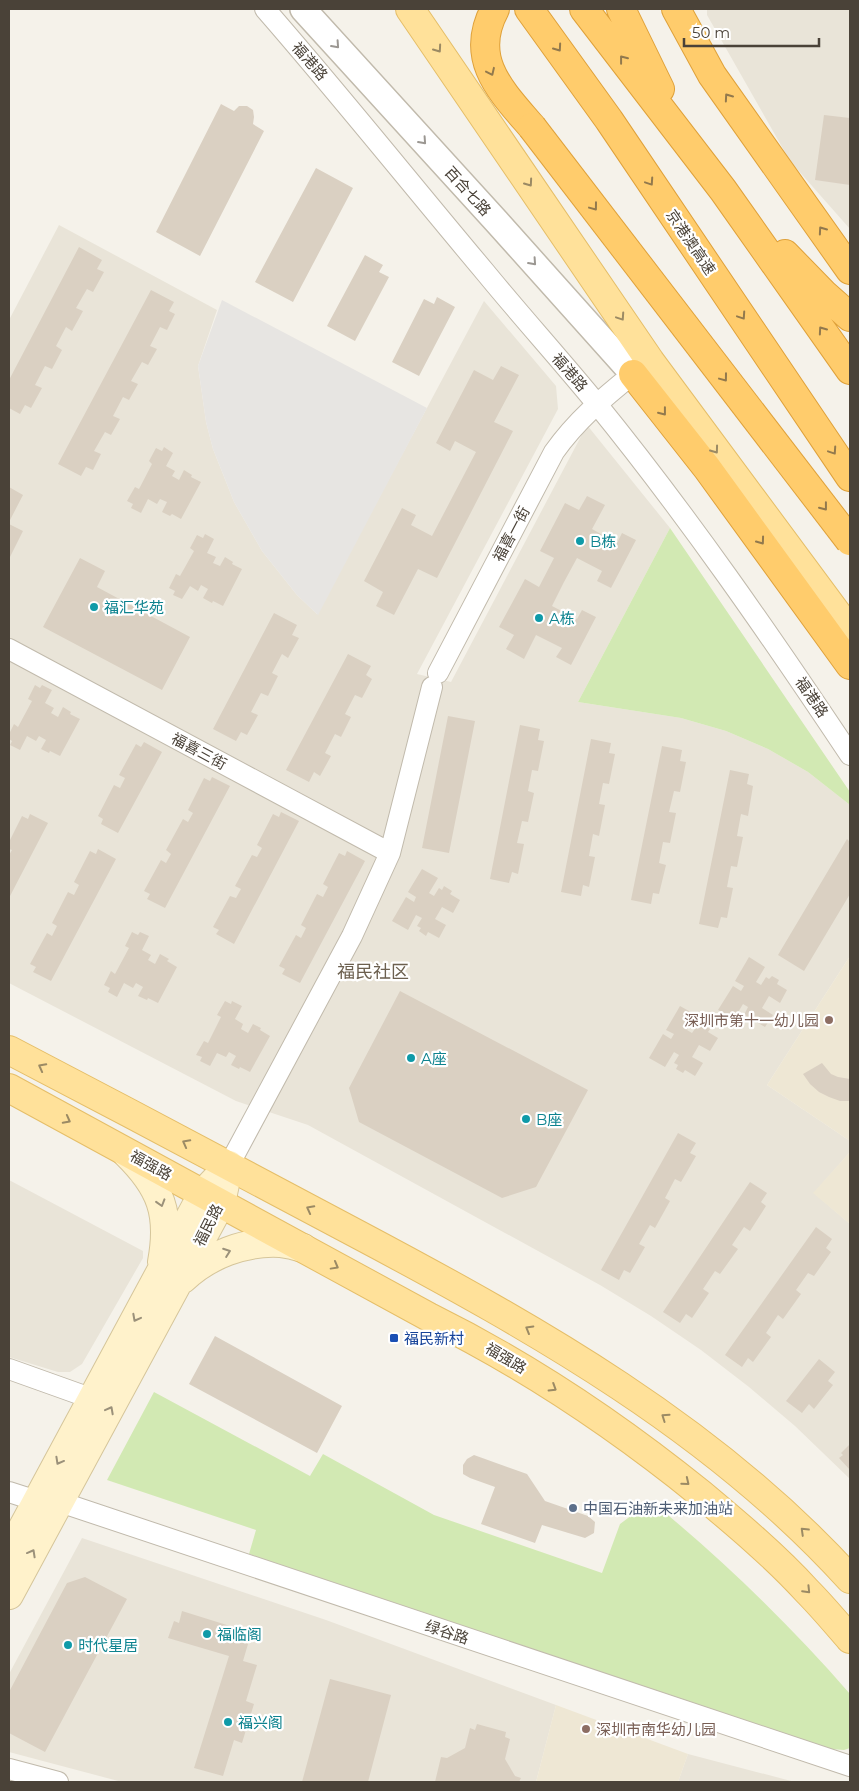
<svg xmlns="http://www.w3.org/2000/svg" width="859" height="1791" viewBox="0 0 859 1791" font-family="Montserrat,'Noto Sans SC',sans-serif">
  <rect width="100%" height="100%" fill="#f5f2ea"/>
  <!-- residential -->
  <path fill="#e9e4d8" d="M 707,9 L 850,9 L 850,229 L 790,161 L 707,15 Z
    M 59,225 L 217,310 L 198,366 L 206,422 L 213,449 L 234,502 L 262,551 L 297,595 L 317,614 L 484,301 L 556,386 L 558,409 L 417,674 L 451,682 L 587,425 L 670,528 L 578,702 L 681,718 L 726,731 L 768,749 L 808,772 L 850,805 L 850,956 L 767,1085 L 850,1141 L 850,1152 L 814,1193 L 850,1224 L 850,1479 L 795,1426 L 749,1387 L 701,1350 L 651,1316 L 600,1285 L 308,1125 L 236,1101 L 9,983 L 9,320 Z
    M 9,1180 L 143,1251 L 143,1258 L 82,1364 L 70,1372 L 58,1372 L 9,1357 Z
    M 82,1538 L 326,1620 L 556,1705 L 536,1782 L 122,1782 L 9,1752 L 9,1674 Z
    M 688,1754 L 795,1782 L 678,1782 Z"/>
  <!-- education -->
  <path fill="#eee7d4" d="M 850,956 L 850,1141 L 767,1085 Z
    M 850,1152 L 850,1224 L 813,1193 Z
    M 556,1705 L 688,1754 L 678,1782 L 536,1782 Z"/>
  <!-- green -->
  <path fill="#d2e9b3" d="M 670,528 L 850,792 L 850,805 L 808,772 L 768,749 L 726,731 L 681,718 L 578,702 Z
    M 154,1392 L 310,1476 L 323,1454 L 434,1515 L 602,1573 L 620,1524 L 651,1501 C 723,1560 789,1624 850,1694 L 850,1748 L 844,1750 L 831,1749 L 249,1554 L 256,1530 L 107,1480 Z"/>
  <!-- parking -->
  <path fill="#e7e5e2" d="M 222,300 L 427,408 L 318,615 L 297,595 L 262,551 L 234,502 L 213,449 L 206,422 L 198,366 Z"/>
  <!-- building -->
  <path fill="#dad0c2" d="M 221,104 L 234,111 L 239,106 L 247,106 L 253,110 L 254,117 L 253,124 L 264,131 L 200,256 L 156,232 Z
    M 824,115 L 850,118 L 850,185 L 815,180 Z
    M 316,168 L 353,188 L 293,302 L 255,282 Z
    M 79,247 L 102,260 L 97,269 L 104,272 L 93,292 L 87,289 L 76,308 L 83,311 L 72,331 L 66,327 L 56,346 L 62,350 L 52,369 L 45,366 L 35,385 L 42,388 L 31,408 L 25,405 L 20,414 L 9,408 L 9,380 Z
    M 365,255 L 383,265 L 379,272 L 389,277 L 355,341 L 327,326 Z
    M 151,290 L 174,302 L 169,311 L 175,314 L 167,330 L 160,327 L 150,346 L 157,349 L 148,365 L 142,362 L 131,381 L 138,384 L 129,400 L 123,397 L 113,416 L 120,419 L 111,435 L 105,432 L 94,451 L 101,454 L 93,470 L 86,467 L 81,476 L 58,464 Z
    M 437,297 L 455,307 L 419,376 L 392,362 L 424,299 L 434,304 Z
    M 501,366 L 519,375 L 494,422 L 513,431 L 437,578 L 418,569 L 394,615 L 376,606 L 383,592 L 364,581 L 402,508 L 416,515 L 411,525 L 432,536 L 476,452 L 455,441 L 450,451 L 436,443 L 474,370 L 493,380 Z
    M 164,447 L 173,453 L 166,466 L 175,471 L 172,476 L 179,480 L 184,470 L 192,475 L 191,477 L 201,482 L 181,519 L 172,514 L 170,516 L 162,512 L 167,502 L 160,499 L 157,504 L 148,499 L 141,513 L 131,508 L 133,504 L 127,501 L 135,487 L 139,489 L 152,464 L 149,461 L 156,448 L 162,451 Z
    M 9,487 L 23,495 L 9,522 Z
    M 587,496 L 605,505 L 592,529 L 617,543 L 622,533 L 636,540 L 611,588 L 597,581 L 602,571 L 577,558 L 564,582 L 552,606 L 577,619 L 582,610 L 596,617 L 571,665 L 556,657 L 562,648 L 536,635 L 524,659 L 506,649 L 514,635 L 499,627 L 525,579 L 539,587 L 554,558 L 540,551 L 565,503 L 579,510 Z
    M 9,524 L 23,531 L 9,559 Z
    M 205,534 L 214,539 L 207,553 L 216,557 L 213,563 L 220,566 L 225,557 L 233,562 L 232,564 L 242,569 L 223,606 L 213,601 L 212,603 L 203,598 L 208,589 L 201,585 L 198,591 L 190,586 L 182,599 L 173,595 L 175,591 L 169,588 L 176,574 L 180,576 L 194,551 L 190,548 L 197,535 L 203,538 Z
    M 80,558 L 105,571 L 97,587 L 190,637 L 162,690 L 43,627 Z
    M 274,613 L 297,625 L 292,635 L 299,638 L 288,658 L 282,654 L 272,673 L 278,676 L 268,696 L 261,693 L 251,712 L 258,715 L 247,735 L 241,732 L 236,741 L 213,729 Z
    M 348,654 L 371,666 L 366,675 L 372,679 L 362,698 L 355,695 L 345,714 L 351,717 L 341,737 L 335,734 L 325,753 L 331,756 L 320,776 L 314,772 L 309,782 L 286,770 Z
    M 35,685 L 40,688 L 42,685 L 52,690 L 45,703 L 54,708 L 51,713 L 58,717 L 63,707 L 71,712 L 70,714 L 80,719 L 60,756 L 50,751 L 49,753 L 41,749 L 46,740 L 39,736 L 36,741 L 27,736 L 20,750 L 10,745 L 12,741 L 9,739 L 9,734 L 14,724 L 18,727 L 32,701 L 28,699 Z
    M 448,716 L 475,721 L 449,853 L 422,848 Z
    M 520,725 L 540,729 L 538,740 L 544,741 L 538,771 L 532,770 L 528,791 L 534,793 L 528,822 L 522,821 L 517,843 L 524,844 L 518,874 L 512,872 L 509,883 L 490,879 Z
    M 591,739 L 611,743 L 609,753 L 615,754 L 609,784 L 603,783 L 599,804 L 605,805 L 599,836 L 593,834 L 589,856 L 595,857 L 589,887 L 583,885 L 581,896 L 561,892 Z
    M 144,742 L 162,752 L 118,833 L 101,824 L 103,819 L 98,816 L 114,785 L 120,788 L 125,778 L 119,775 L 136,744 L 141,747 Z
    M 662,746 L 682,750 L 680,761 L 686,762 L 680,792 L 674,791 L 669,812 L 676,813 L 670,843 L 663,842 L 659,863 L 666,865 L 659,894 L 653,893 L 651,904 L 631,900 Z
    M 730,770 L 749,774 L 747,784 L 753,786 L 748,816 L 741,814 L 737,836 L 743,837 L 737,867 L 731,866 L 727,887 L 733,888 L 727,918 L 721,917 L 718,928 L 699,924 Z
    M 212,777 L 230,786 L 165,908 L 147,899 L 150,894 L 144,891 L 161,860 L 166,863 L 171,854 L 166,850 L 183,819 L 188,822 L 193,813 L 188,810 L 204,778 L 210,781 Z
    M 281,812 L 299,821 L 234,944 L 216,934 L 219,930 L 213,927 L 230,896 L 236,898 L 241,889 L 235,886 L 252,855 L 257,857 L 262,848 L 257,845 L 273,814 L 279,817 Z
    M 30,814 L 48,823 L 9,898 L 9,855 L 12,850 L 9,849 L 9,842 L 22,816 L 28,819 Z
    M 847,839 L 850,842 L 850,894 L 804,971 L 778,955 Z
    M 98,849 L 116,859 L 51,981 L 33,972 L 36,967 L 30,964 L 47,933 L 52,936 L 57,926 L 52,923 L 68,892 L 74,895 L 79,885 L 74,882 L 90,851 L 96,854 Z
    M 347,851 L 365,861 L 300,983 L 282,974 L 285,969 L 279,966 L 296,935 L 301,938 L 306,928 L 301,925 L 317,894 L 323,897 L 328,887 L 323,884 L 339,853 L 345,856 Z
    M 422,869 L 438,878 L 429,893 L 434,896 L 439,888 L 442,890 L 444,886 L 452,891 L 450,894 L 460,900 L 453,913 L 442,907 L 435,919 L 446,925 L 439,938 L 428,932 L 426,936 L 419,931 L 421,928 L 417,926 L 422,918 L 416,915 L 408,930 L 392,921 L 406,897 L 414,902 L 416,897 L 408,892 Z
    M 132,932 L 138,935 L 140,932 L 149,936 L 142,950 L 151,955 L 148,960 L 155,964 L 160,954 L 169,959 L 167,961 L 177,967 L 158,1003 L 148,998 L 147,1000 L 138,996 L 143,987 L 136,983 L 133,988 L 124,983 L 117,997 L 108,992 L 110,988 L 104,985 L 111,971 L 115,974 L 129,948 L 125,946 Z
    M 749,957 L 765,967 L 756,982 L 761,985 L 766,977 L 769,979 L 772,976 L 779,980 L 777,984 L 787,990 L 780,1003 L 769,996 L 762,1008 L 773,1015 L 765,1027 L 755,1021 L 753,1025 L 745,1020 L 747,1017 L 744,1015 L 748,1007 L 743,1004 L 734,1019 L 718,1010 L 733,986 L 741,991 L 744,986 L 735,981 Z
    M 400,991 L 588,1090 L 536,1187 L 502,1198 L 359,1122 L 349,1088 Z
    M 225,1001 L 231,1004 L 232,1001 L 242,1006 L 235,1019 L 243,1024 L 241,1029 L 248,1033 L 253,1024 L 261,1028 L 260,1030 L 270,1036 L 250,1072 L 240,1067 L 239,1069 L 231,1065 L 236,1056 L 229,1052 L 226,1057 L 217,1053 L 210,1066 L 200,1061 L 202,1057 L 196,1055 L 204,1041 L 208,1043 L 221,1017 L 217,1015 Z
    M 680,1006 L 696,1015 L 687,1030 L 692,1033 L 697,1026 L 700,1028 L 702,1024 L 710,1029 L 708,1032 L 718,1038 L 710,1051 L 699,1045 L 692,1057 L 703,1063 L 695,1076 L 685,1070 L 683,1073 L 676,1069 L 678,1065 L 674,1063 L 679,1055 L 674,1052 L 665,1067 L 649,1058 L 663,1034 L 671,1039 L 674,1034 L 666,1030 Z
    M 822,1063 L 831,1074 L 838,1077 L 850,1079 L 850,1101 L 840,1101 L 829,1097 L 819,1092 L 810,1084 L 803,1074 Z
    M 678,1133 L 696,1143 L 690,1153 L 696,1156 L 681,1182 L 675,1179 L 665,1198 L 670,1201 L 655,1228 L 650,1225 L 639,1244 L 645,1247 L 630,1273 L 624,1270 L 619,1280 L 601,1270 Z
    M 750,1182 L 767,1193 L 761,1202 L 766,1206 L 750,1231 L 744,1227 L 732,1245 L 738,1249 L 720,1274 L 715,1271 L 703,1289 L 709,1293 L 692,1318 L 686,1314 L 680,1323 L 663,1312 Z
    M 816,1227 L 832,1239 L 826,1248 L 831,1252 L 814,1276 L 808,1273 L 796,1290 L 801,1294 L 783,1319 L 778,1315 L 766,1333 L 771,1337 L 753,1362 L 748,1358 L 742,1367 L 725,1355 Z
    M 215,1336 L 342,1406 L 317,1453 L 189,1384 Z
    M 819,1359 L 835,1372 L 828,1381 L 833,1385 L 814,1409 L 809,1404 L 802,1413 L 786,1401 Z
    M 850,1444 L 850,1470 L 839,1458 L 843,1455 L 841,1453 Z
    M 474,1455 L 527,1474 L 545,1501 L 588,1516 L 595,1522 L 594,1533 L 585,1538 L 542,1525 L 535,1543 L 481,1524 L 495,1487 L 470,1478 L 463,1474 L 463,1465 L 467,1459 Z
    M 85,1577 L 127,1599 L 45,1752 L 9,1733 L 9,1692 L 67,1583 Z
    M 182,1611 L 246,1631 L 243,1643 L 248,1644 L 243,1661 L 257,1665 L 246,1701 L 254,1704 L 242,1743 L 234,1740 L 223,1776 L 194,1768 L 229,1656 L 168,1638 L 174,1621 L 179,1623 Z
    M 330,1679 L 391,1695 L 368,1782 L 302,1782 Z
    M 477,1724 L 506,1732 L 505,1737 L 510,1739 L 505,1759 L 515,1776 L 521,1778 L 519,1782 L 435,1782 L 441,1757 L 447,1758 L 465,1748 L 470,1728 L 475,1730 Z"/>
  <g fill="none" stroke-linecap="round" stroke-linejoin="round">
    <defs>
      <path id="minor" d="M 265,9 C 340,95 411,184 485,272 C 521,316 560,359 596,403 C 687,515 770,635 850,755
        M 9,649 L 390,853
        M 438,673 L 554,452 C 576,421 603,398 633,374
        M 229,1165 L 352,936 L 390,853 L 432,687
        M 9,1369 L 93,1399
        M 9,1492 L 37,1501
        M 60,1502 L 850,1766
        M 9,1769 L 58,1782"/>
      <path id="tertiary" d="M 303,9 L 497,222 L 633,374"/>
      <path id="secondary" d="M 126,1153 C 161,1187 171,1214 162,1262
        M 183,1279 C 208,1255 245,1241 280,1243 C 287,1244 296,1246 303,1248
        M 9,1553 L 203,1193 L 219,1176
        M 9,1595 L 221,1203 L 229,1165"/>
      <path id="primary" d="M 410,9 L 650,361 L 850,631
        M 9,1050 C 126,1111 243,1173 359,1235 C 536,1329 714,1429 850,1579
        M 9,1088 L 429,1317 C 526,1365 617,1426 701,1494 C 738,1525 775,1556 807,1591 C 822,1606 836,1623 850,1639"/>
      <path id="motorway" d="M 495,9 C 468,59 501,91 532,127
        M 529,9 L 609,120 L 850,477
        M 584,9 L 723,190 L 850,370
        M 621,9 L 660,89
        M 676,9 L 712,75 L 850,270
        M 785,254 L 824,294 L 850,317
        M 633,374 L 707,468 L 850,665"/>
    </defs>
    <!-- minor casing -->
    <use href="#minor" stroke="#c1baac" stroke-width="22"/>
    <!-- tertiary casing -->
    <use href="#tertiary" stroke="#c1baac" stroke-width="28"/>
    <!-- secondary casing -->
    <use href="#secondary" stroke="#d5c59a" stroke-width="30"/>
    <!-- primary casing -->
    <use href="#primary" stroke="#e5be68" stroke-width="30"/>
    <!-- motorway casing -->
    <use href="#motorway" stroke="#dfa13a" stroke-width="30"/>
    <!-- minor -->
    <use href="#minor" stroke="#fff" stroke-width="20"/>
    <!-- tertiary -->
    <use href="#tertiary" stroke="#fff" stroke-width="25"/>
    <!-- secondary -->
    <use href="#secondary" stroke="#fff2cb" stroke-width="28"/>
    <!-- primary -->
    <use href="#primary" stroke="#ffe19a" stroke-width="28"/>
    <!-- motorway -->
    <use href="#motorway" stroke="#ffcc6c" stroke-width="28"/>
    <defs>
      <path id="motorway-bridge" d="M 532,127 L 850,541"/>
    </defs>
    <!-- motorway-bridge casing -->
    <use href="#motorway-bridge" stroke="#dfa13a" stroke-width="30" stroke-linecap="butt"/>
    <!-- motorway-bridge -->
    <use href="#motorway-bridge" stroke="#ffcc6c" stroke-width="28"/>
  </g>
  <!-- one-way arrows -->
  <defs><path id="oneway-chevron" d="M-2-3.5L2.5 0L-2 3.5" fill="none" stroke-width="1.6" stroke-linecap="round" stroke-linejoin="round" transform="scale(1.25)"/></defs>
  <g stroke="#9b9792">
    <use href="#oneway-chevron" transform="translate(336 45) rotate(48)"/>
    <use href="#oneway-chevron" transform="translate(423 141) rotate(48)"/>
    <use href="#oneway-chevron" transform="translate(533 262) rotate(48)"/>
  </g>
  <g stroke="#92794d">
    <use href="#oneway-chevron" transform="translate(558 48) rotate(55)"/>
    <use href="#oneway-chevron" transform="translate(623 59) rotate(-128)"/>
    <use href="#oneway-chevron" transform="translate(491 72) rotate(65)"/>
    <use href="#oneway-chevron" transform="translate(728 97) rotate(-125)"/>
    <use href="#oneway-chevron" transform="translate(650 182) rotate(56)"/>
    <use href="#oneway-chevron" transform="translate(594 207) rotate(53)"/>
    <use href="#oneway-chevron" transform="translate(822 230) rotate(-125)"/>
    <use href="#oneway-chevron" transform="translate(742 316) rotate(56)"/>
    <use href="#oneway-chevron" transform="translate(822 330) rotate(-125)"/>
    <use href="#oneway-chevron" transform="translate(724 378) rotate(53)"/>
    <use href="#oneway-chevron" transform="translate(663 412) rotate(52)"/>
    <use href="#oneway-chevron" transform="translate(833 451) rotate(56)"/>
    <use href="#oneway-chevron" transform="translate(824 507) rotate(52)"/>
    <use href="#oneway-chevron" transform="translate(761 541) rotate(54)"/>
  </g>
  <g stroke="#9b8a64">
    <use href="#oneway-chevron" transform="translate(438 49) rotate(55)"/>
    <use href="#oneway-chevron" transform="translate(529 183) rotate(55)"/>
    <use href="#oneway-chevron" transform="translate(621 317) rotate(56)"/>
    <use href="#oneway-chevron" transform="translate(715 450) rotate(54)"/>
    <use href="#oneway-chevron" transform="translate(42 1067) rotate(-152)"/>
    <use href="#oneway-chevron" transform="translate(67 1120) rotate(28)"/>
    <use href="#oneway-chevron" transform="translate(186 1143) rotate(-152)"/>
    <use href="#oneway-chevron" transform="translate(310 1209) rotate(-152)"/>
    <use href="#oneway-chevron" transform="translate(335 1266) rotate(29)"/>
    <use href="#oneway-chevron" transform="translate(529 1329) rotate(-150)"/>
    <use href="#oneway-chevron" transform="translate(553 1388) rotate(32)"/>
    <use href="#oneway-chevron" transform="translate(665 1417) rotate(-145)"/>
    <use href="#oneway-chevron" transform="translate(686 1482) rotate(39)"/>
    <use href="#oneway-chevron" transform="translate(804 1531) rotate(-136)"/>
    <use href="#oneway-chevron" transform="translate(807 1590) rotate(46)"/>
  </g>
  <g stroke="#9b917a">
    <use href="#oneway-chevron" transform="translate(161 1203) rotate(73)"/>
    <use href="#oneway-chevron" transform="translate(227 1252) rotate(-20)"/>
    <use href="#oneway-chevron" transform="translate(136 1318) rotate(118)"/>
    <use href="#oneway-chevron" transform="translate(110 1410) rotate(-62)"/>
    <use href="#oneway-chevron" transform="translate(59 1461) rotate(119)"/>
    <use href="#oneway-chevron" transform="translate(32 1553) rotate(-61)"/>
  </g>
  <!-- markers -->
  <g fill="#0f9aa8" stroke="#fff" stroke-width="2">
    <circle cx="580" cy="541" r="5"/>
    <circle cx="94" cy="607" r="5"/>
    <circle cx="539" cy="618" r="5"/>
    <circle cx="411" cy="1058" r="5"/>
    <circle cx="526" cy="1119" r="5"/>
    <circle cx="207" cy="1634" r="5"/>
    <circle cx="68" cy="1645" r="5"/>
    <circle cx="228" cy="1722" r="5"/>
  </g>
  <g fill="#8d6e63" stroke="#fff" stroke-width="2">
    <circle cx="829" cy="1020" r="5"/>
    <circle cx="586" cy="1729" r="5"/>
  </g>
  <rect fill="#1a4fb4" stroke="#fff" stroke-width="2" x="389" y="1333" width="10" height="10" rx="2.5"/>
  <circle fill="#5c6f8a" stroke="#fff" stroke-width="2" cx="573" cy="1508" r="5"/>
  <g text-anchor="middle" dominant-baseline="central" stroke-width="4.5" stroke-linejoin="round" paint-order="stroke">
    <!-- street labels -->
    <g font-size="15" fill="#4a4238" stroke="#fff">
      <text transform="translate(310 61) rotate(49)">福港路</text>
      <text transform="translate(468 191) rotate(48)">百合七路</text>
      <text transform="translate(691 242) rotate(56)">京港澳高速</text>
      <text transform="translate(570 372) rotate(49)">福港路</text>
      <text transform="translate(511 534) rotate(-62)">福喜一街</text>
      <text transform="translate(812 697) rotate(56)">福港路</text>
      <text transform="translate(199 751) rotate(28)">福喜三街</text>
      <text transform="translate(151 1165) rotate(29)">福强路</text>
      <text transform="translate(208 1225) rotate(-63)">福民路</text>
      <text transform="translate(506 1358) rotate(31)">福强路</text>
      <text transform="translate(447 1632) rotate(18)">绿谷路</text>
    </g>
    <!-- culture labels -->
    <g font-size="15" fill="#0d838f" stroke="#fff" text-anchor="start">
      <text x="590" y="541">B栋</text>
      <text x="104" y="607">福汇华苑</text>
      <text x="549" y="618">A栋</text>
      <text x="421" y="1058">A座</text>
      <text x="536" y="1119">B座</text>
      <text x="217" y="1634">福临阁</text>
      <text x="78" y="1645">时代星居</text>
      <text x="238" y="1722">福兴阁</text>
    </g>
    <!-- education labels -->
    <g font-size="15" fill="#785e54" stroke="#fff" text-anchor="end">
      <text x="819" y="1020">深圳市第十一幼儿园</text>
      <text x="596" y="1729" text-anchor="start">深圳市南华幼儿园</text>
    </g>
    <!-- transit labels -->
    <g font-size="15" fill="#164399" stroke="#fff" text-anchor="start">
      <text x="404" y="1338">福民新村</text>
    </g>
    <!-- service labels -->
    <g font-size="15" fill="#4e5e75" stroke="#fff" text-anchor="start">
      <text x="583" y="1508">中国石油新未来加油站</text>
    </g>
    <!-- quarter labels -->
    <g font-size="18" fill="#6c604f" stroke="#fff">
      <text x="373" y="972">福民社区</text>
    </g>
  </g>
  <!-- border -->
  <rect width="859" height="1791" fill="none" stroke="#4a4238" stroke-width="20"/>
  <!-- scale -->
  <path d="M684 38v8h135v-8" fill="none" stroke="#4a4238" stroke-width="2.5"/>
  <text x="692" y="38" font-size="15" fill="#4a4238" stroke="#ffffff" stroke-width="4" paint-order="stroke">50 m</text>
</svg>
